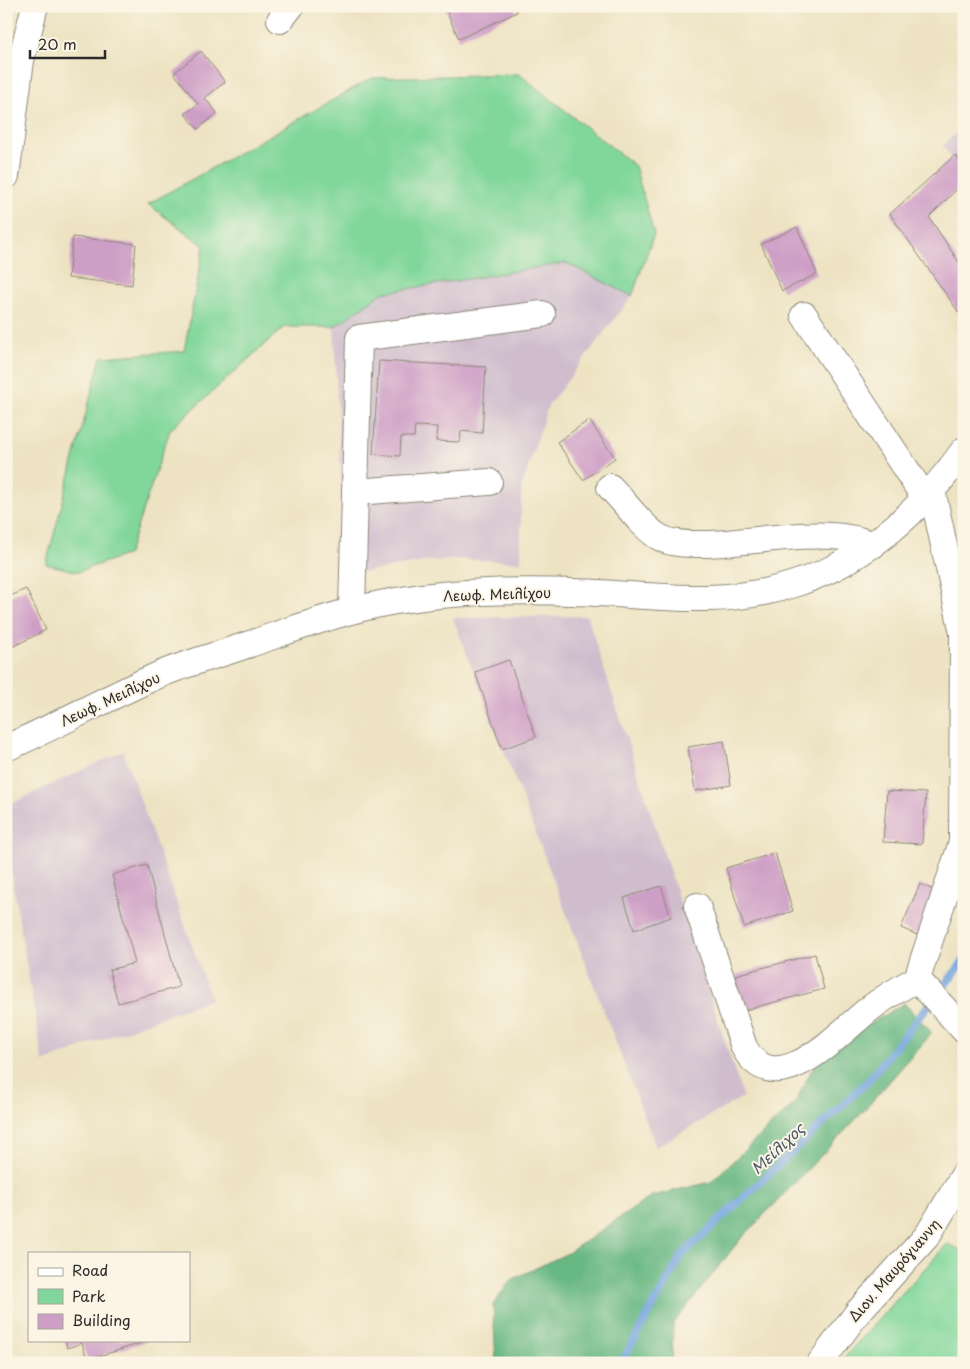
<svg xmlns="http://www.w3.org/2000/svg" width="970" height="1369" viewBox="0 0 970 1369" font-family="'Playpen Sans',sans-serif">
  <rect width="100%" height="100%" fill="#fcf5e5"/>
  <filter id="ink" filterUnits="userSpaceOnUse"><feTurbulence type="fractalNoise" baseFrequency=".02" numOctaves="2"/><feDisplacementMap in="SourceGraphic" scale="10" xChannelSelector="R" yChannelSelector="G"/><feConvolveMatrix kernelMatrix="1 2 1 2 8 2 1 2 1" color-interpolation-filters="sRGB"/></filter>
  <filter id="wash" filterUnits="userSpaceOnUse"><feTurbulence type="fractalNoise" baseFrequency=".0096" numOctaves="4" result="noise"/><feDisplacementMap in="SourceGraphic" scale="20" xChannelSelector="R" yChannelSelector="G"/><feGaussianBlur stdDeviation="1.12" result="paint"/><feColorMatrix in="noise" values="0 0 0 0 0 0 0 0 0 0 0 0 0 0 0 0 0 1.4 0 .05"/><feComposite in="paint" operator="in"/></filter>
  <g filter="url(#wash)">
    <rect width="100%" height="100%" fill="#ede3c3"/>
    <!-- industrial -->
    <path fill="#cfbdce" d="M 964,124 L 964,176 L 943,146 Z
      M 567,263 L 632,296 L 548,406 L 521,489 L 521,562 L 459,559 L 430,561 L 345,575 L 334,327 L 382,293 Z
      M 587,616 L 743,1097 L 656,1147 L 453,618 Z
      M 123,751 L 211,999 L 43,1062 L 6,843 L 6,806 Z"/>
    <!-- green -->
    <path fill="#81d79b" stroke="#568163" d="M 519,74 L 635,166 L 654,234 L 632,296 L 566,263 L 382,293 L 334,327 L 284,327 L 170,430 L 128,554 L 78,572 L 46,564 L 101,357 L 184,351 L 204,246 L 148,204 L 372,78 Z
      M 947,1244 L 964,1251 L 964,1363 L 839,1363 Z"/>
    <!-- forest -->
    <path fill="#68b883" stroke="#4a7257" d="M 904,1003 L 932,1033 L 861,1114 L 739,1241 L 673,1324 L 672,1363 L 496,1363 L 493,1305 L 511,1280 L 568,1253 L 652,1196 L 711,1182 L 795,1103 L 813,1067 L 844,1040 Z"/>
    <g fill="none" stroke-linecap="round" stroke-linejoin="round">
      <!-- stream -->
      <path stroke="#73a4de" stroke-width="8" d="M 621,1363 L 682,1255 L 867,1082 L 964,961"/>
    </g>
    <g id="blocks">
      <!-- building -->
      <path fill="#cd9ec6" d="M 444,6 L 514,6 L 517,12 L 459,39 Z
        M 201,51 L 225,82 L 205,98 L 217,113 L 198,129 L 185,114 L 198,104 L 174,73 Z
        M 955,155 L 964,167 L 964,182 L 929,217 L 964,270 L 964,320 L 890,214 Z
        M 797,227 L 817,274 L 782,291 L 761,244 Z
        M 73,237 L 136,244 L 132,285 L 68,278 Z
        M 379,361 L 486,367 L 482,433 L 461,431 L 460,442 L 436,441 L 437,427 L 415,426 L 414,437 L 401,437 L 400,456 L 373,454 Z
        M 589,420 L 615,458 L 583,480 L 557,442 Z
        M 26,589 L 46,630 L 8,649 L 6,598 Z
        M 509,660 L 536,737 L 502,749 L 475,672 Z
        M 724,741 L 731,785 L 695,791 L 688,747 Z
        M 887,791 L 926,793 L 922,844 L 883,842 Z
        M 775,853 L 793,911 L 744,927 L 726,868 Z
        M 147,865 L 179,987 L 118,1003 L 109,970 L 135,963 L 112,875 Z
        M 920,884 L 943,894 L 924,938 L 901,928 Z
        M 661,886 L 671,917 L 634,930 L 624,898 Z
        M 815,954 L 824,989 L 745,1010 L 735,975 Z
        M 65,1340 L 148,1340 L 148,1341 L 87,1360 L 82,1343 L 67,1348 Z"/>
    </g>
  </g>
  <g filter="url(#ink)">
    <use href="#blocks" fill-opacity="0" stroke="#8c8777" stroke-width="1"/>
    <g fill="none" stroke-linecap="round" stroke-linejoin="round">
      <defs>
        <path id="minor" d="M 280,20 L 291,6
          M 6,176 L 21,60 L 35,6
          M 804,315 L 925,498
          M 610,487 C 624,501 644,530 661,538 C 674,545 692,544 706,544 C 756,543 828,525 873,545
          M 355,492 L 489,482
          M 352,610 L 359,338 L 542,314
          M 6,748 C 56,726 103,700 152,678 C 180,665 212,657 241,647 C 292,630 342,610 396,601 C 453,591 514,590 573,592 C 618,593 663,599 708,598 C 819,596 901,539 964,450
          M 697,906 L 744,1047 C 775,1105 838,1034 868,1010 C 883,998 900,988 917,979 L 964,1030
          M 917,979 L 962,842 L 963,633 L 932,490
          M 820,1363 L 858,1312 L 927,1236 L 964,1175"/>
      </defs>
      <!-- minor casing -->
      <use href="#minor" stroke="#8c8777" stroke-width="28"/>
      <!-- minor -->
      <use href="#minor" stroke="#fff" stroke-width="26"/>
    </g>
  </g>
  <g text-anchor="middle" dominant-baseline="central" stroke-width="4" stroke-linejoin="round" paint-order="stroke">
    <!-- street labels -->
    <g font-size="14" fill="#2b2b2b" stroke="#fcf5e5">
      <text transform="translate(497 594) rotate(-2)">Λεωφ. Μειλίχου</text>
      <text transform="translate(110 699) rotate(-25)">Λεωφ. Μειλίχου</text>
      <text transform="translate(894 1270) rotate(-49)">Διον. Μαυρόγιαννη</text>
    </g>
    <!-- water labels -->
    <g font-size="15" font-style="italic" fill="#44556a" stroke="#fcf5e5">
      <text transform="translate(777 1148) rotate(-43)">Μείλιχος</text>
    </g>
  </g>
  <!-- margin -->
  <rect width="970" height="1369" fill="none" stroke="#fcf5e5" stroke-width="25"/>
  <!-- legend -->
  <rect x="28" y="1252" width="162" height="90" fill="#fcf5e5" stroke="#a8a49b"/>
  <rect x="38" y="1268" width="25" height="8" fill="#ffffff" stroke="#a8a49b"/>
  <text x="72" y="1276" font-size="15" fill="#2b2b2b">Road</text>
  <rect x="38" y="1289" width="25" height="15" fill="#81d79b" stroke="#a8a49b"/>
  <text x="72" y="1302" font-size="15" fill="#2b2b2b">Park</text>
  <rect x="38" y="1314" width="25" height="15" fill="#cd9ec6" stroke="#a8a49b"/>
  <text x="72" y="1326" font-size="15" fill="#2b2b2b">Building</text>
  <!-- scale -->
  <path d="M30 50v8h75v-8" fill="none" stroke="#2b2b2b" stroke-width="2.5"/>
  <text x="38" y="50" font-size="15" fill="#2b2b2b" stroke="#fcf5e5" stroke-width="4" paint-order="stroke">20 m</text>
</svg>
